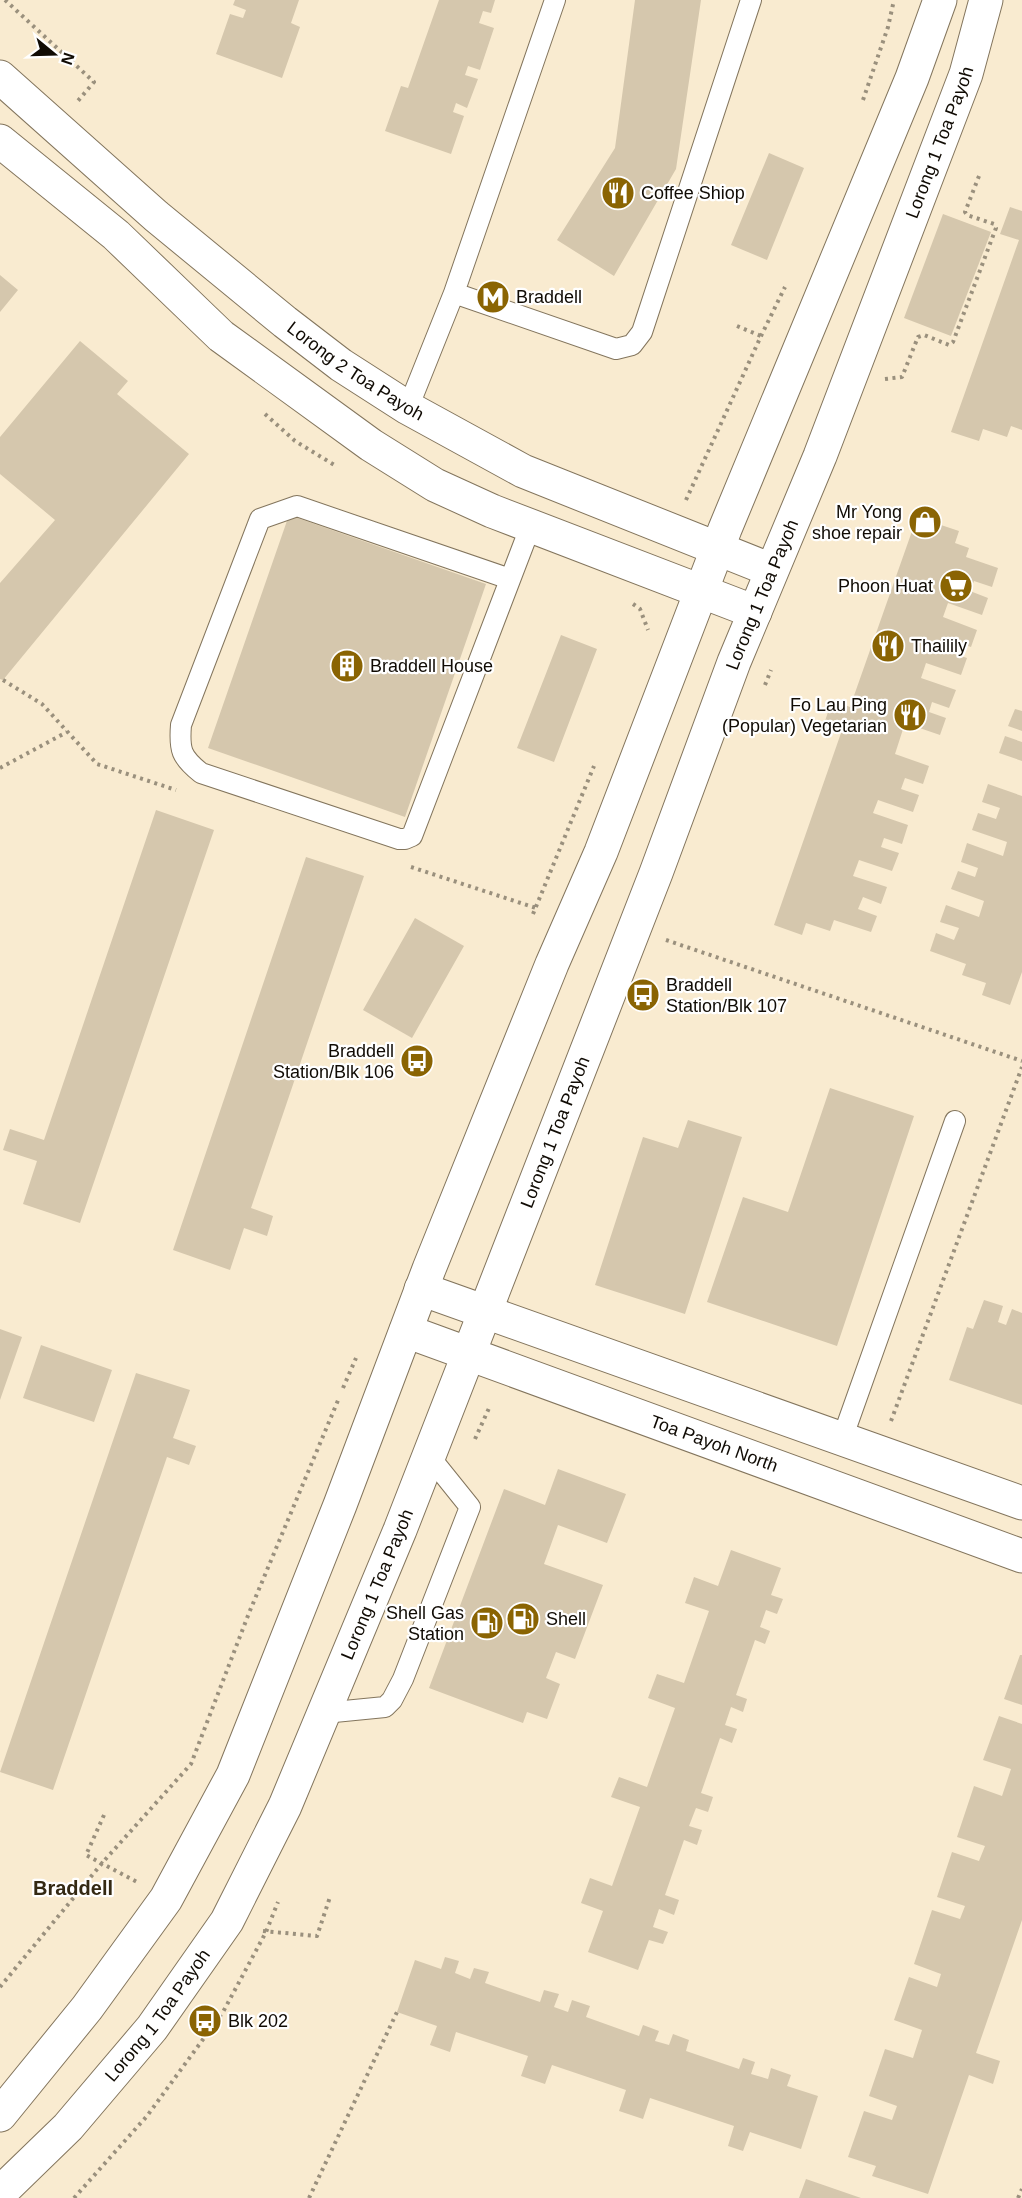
<svg xmlns="http://www.w3.org/2000/svg" width="1022" height="2198" viewBox="0 0 1022 2198" font-family="Arial,sans-serif">
  <rect width="100%" height="100%" fill="#f9ebd0"/>
  <!-- building -->
  <path fill="#d5c7ad" d="M 235,0 L 299,0 L 291,23 L 300,27 L 282,78 L 216,54 L 230,14 L 243,18 L 246,10 L 233,5 Z
    M 439,0 L 495,0 L 491,13 L 483,11 L 479,23 L 494,28 L 480,70 L 468,66 L 465,75 L 478,79 L 467,108 L 456,103 L 453,112 L 464,116 L 451,154 L 385,131 L 401,86 L 408,88 Z
    M 635,0 L 701,0 L 676,169 L 614,276 L 557,240 L 615,148 Z
    M 769,153 L 804,168 L 767,260 L 731,245 Z
    M 1010,207 L 1022,211 L 1022,430 L 1011,426 L 1007,437 L 983,429 L 979,441 L 951,432 L 1019,240 L 1000,234 Z
    M 943,214 L 991,232 L 951,336 L 904,318 Z
    M 0,275 L 18,290 L 0,312 Z
    M 80,341 L 128,381 L 117,394 L 189,454 L 3,680 L 0,679 L 0,583 L 55,520 L 0,474 L 0,437 Z
    M 289,515 L 486,584 L 405,817 L 208,748 Z
    M 917,517 L 959,531 L 955,543 L 969,548 L 966,557 L 998,568 L 992,587 L 974,581 L 970,591 L 988,598 L 982,615 L 948,603 L 943,617 L 977,630 L 971,647 L 953,641 L 950,652 L 967,658 L 961,675 L 926,663 L 921,678 L 956,690 L 949,708 L 932,702 L 929,712 L 946,718 L 940,735 L 905,723 L 895,754 L 929,766 L 923,784 L 905,778 L 901,789 L 919,795 L 913,812 L 878,800 L 873,813 L 908,825 L 902,844 L 884,838 L 881,847 L 899,853 L 892,871 L 859,860 L 853,876 L 887,887 L 881,904 L 863,897 L 858,909 L 877,916 L 871,932 L 834,920 L 830,931 L 806,923 L 802,935 L 774,925 L 841,733 L 823,727 L 832,700 L 850,707 Z
    M 561,635 L 597,649 L 554,762 L 517,748 Z
    M 1015,709 L 1022,711 L 1022,731 L 1008,726 Z
    M 1005,736 L 1022,742 L 1022,761 L 999,753 Z
    M 988,784 L 1022,796 L 1022,972 L 1010,1005 L 982,995 L 986,983 L 962,975 L 966,964 L 930,951 L 936,933 L 954,940 L 959,928 L 940,922 L 946,905 L 979,917 L 984,901 L 951,889 L 958,871 L 975,877 L 978,868 L 961,862 L 967,843 L 1003,856 L 1007,842 L 972,830 L 978,813 L 996,819 L 1000,808 L 982,802 Z
    M 156,810 L 214,830 L 80,1223 L 23,1204 L 37,1161 L 3,1150 L 10,1129 L 44,1140 Z
    M 306,857 L 364,876 L 251,1208 L 273,1216 L 267,1236 L 244,1228 L 230,1270 L 173,1250 Z
    M 415,918 L 464,946 L 412,1038 L 363,1010 Z
    M 830,1088 L 914,1116 L 837,1346 L 707,1302 L 743,1197 L 788,1212 Z
    M 688,1120 L 742,1137 L 685,1314 L 595,1285 L 643,1137 L 678,1148 Z
    M 984,1300 L 1003,1306 L 998,1322 L 1006,1325 L 1012,1309 L 1022,1313 L 1022,1405 L 949,1380 L 967,1327 L 973,1329 Z
    M 0,1329 L 22,1337 L 0,1400 Z
    M 41,1345 L 112,1370 L 94,1422 L 23,1398 Z
    M 136,1373 L 190,1390 L 173,1438 L 196,1446 L 189,1465 L 167,1457 L 53,1790 L 0,1772 Z
    M 558,1469 L 626,1494 L 607,1543 L 558,1525 L 544,1564 L 603,1585 L 575,1659 L 556,1652 L 546,1678 L 560,1684 L 547,1719 L 527,1712 L 523,1723 L 429,1688 L 504,1489 L 545,1505 Z
    M 731,1550 L 781,1568 L 771,1595 L 783,1599 L 777,1614 L 766,1610 L 760,1627 L 770,1631 L 765,1644 L 755,1640 L 736,1695 L 747,1699 L 743,1712 L 731,1707 L 725,1725 L 737,1729 L 732,1743 L 720,1738 L 701,1793 L 713,1797 L 708,1812 L 696,1808 L 689,1826 L 702,1830 L 697,1845 L 684,1840 L 665,1895 L 679,1900 L 674,1915 L 659,1909 L 653,1927 L 668,1932 L 663,1944 L 649,1940 L 638,1970 L 588,1952 L 603,1911 L 581,1903 L 590,1878 L 612,1886 L 640,1807 L 611,1797 L 619,1777 L 647,1787 L 675,1708 L 648,1698 L 657,1674 L 684,1683 L 709,1611 L 685,1603 L 694,1577 L 718,1586 Z
    M 1020,1655 L 1022,1655 L 1022,1705 L 1004,1699 Z
    M 999,1716 L 1022,1724 L 1022,1920 L 976,2053 L 1000,2061 L 993,2084 L 969,2075 L 928,2194 L 872,2176 L 876,2166 L 848,2157 L 864,2111 L 892,2120 L 897,2106 L 869,2096 L 885,2049 L 913,2058 L 922,2030 L 894,2020 L 909,1977 L 937,1987 L 941,1974 L 914,1964 L 932,1910 L 960,1919 L 965,1906 L 937,1897 L 952,1852 L 979,1861 L 985,1846 L 957,1837 L 974,1786 L 1002,1796 L 1011,1769 L 983,1760 Z
    M 445,1957 L 459,1961 L 455,1973 L 470,1979 L 474,1968 L 489,1972 L 485,1983 L 540,2002 L 544,1990 L 559,1994 L 554,2007 L 568,2012 L 572,2000 L 590,2006 L 586,2017 L 639,2036 L 643,2025 L 659,2031 L 655,2041 L 669,2045 L 673,2034 L 689,2040 L 686,2051 L 739,2069 L 743,2058 L 755,2062 L 751,2074 L 768,2079 L 771,2068 L 791,2075 L 787,2086 L 818,2096 L 801,2149 L 750,2132 L 743,2151 L 728,2146 L 734,2126 L 650,2098 L 643,2119 L 619,2111 L 626,2090 L 552,2065 L 545,2084 L 521,2076 L 528,2056 L 456,2032 L 450,2052 L 430,2045 L 437,2026 L 397,2012 L 415,1960 L 441,1969 Z
    M 806,2179 L 861,2198 L 799,2198 Z"/>
  <g fill="none" stroke-linecap="round" stroke-linejoin="round">
    <defs>
      <path id="service" d="M 454,293 L 616,349 L 632,345 L 642,332 L 751,0
        M 408,408 L 454,293 L 555,0
        M 510,579 L 297,506 L 260,519 L 181,725 C 179,750 181,757 201,773 L 399,839 L 405,839 L 412,836 L 531,525
        M 842,1439 L 955,1121
        M 324,1713 L 385,1707 L 392,1700 L 403,1679 L 470,1507 L 429,1456"/>
      <g id="minor">
        <path d="M 421,1289 L 1022,1503"/>
        <path id="s1" d="M 406,1331 L 1022,1556"/>
      </g>
      <g id="tertiary">
        <path id="s2" d="M 0,77 L 156,216 L 285,322 L 341,365 L 408,408 L 523,471 L 771,570"/>
        <path d="M 0,141 L 116,235 L 221,336 L 371,445 L 435,485 L 492,511 L 755,612"/>
      </g>
      <g id="secondary">
        <path d="M 0,2115 L 87,2008 L 166,1899 L 233,1775 L 340,1505 L 429,1269 L 552,964 L 601,852 L 725,529 L 912,78 L 940,0"/>
        <path id="s3" d="M 0,2193 L 68,2127 L 152,2028 L 227,1921 L 285,1806 L 400,1530 L 656,873 L 734,662 L 820,456 L 966,74 L 986,0"/>
      </g>
    </defs>
    <!-- service casing -->
    <use href="#service" stroke="#83755d" stroke-width="22"/>
    <!-- minor casing -->
    <use href="#minor" stroke="#83755d" stroke-width="35"/>
    <!-- tertiary casing -->
    <use href="#tertiary" stroke="#83755d" stroke-width="35"/>
    <!-- secondary casing -->
    <use href="#secondary" stroke="#83755d" stroke-width="35"/>
    <!-- path -->
    <path stroke="#9a907d" stroke-width="4" stroke-dasharray="3 4.5" stroke-linecap="butt" d="M 5,0 L 94,82 L 77,102
      M 863,100 L 888,27 L 894,0
      M 737,326 L 761,336
      M 885,379 L 902,377 L 918,337 L 924,335 L 949,345 L 953,342 L 996,228 L 994,224 L 967,215 L 965,212 L 979,176
      M 265,414 L 295,441 L 336,466
      M 686,500 L 761,336 L 785,287
      M 633,604 L 640,609 L 648,630
      M 3,680 L 42,704 L 97,764 L 176,790
      M 765,685 L 771,670
      M 0,768 L 67,732
      M 411,867 L 536,908
      M 533,914 L 594,766
      M 666,940 L 1022,1061
      M 343,1388 L 356,1358
      M 891,1421 L 1022,1067
      M 475,1439 L 490,1406
      M 104,1815 L 86,1855 L 137,1882
      M 263,1931 L 317,1936 L 330,1897
      M 0,1987 L 103,1862 L 191,1764 L 249,1613 L 339,1398
      M 74,2198 L 147,2116 L 223,2012 L 266,1932 L 278,1902
      M 309,2198 L 397,2012
      M 1018,2198 L 1022,2189"/>
    <!-- service -->
    <use href="#service" stroke="#fff" stroke-width="20"/>
    <!-- minor -->
    <use href="#minor" stroke="#fff" stroke-width="33"/>
    <!-- tertiary -->
    <use href="#tertiary" stroke="#fff" stroke-width="33"/>
    <!-- secondary -->
    <use href="#secondary" stroke="#fff" stroke-width="33"/>
  </g>
  <!-- icons -->
  <defs>
    <symbol id="restaurant-disc" viewBox="-11 -11 22 22"><circle r="9.5" fill="#8a6403" stroke="#fff"/><path d="M-5-6h1v4h1v-4h1v4h1v-4h1v5L-1.5 .5V6h-2V.5L-5-1ZM5-6V6H3V1.5H1.5Q1.5-4 5-6Z" fill="#fff"/></symbol>
    <symbol id="metro-disc" viewBox="-11 -11 22 22"><circle r="9.5" fill="#8a6403" stroke="#fff"/><path d="M-5.5 5V-5H-3L0 0L3-5H5.5V5H3V-.5L0 4L-3-.5V5Z" fill="#fff"/></symbol>
    <symbol id="shop-disc" viewBox="-11 -11 22 22"><circle r="9.5" fill="#8a6403" stroke="#fff"/><path d="M-5-2.5h2.3a2.7 3.5 0 0 1 5.4 0H5L5.5 6h-11ZM-1.5-2.5h3a1.5 2.3 0 0 0-3 0Z" fill="#fff"/></symbol>
    <symbol id="supermarket-disc" viewBox="-11 -11 22 22"><circle r="9.5" fill="#8a6403" stroke="#fff"/><path d="M-6-5.5h2.5l.6 2H6L4.5 2H-2.5L-4.4-4H-6ZM-1.5 3.2a1.3 1.3 0 1 0 .1 0ZM3 3.2a1.3 1.3 0 1 0 .1 0Z" fill="#fff"/></symbol>
    <symbol id="building-disc" viewBox="-11 -11 22 22"><circle r="9.5" fill="#8a6403" stroke="#fff"/><path d="M-4-6H4V6H1V3H-1V6H-4ZM-2.5-4.3h1.7v1.8h-1.7ZM.8-4.3h1.7v1.8H.8ZM-2.5-1h1.7V.8h-1.7ZM.8-1h1.7V.8H.8Z" fill="#fff"/></symbol>
    <symbol id="bus-disc" viewBox="-11 -11 22 22"><circle r="9.5" fill="#8a6403" stroke="#fff"/><path d="M-5-6H5V4H4V6H2V4H-2V6H-4V4H-5ZM-3.5-4V0h7V-4ZM-3.5 1.2v1.5H-2V1.2ZM2 1.2v1.5H3.5V1.2Z" fill="#fff"/></symbol>
    <symbol id="fuel-disc" viewBox="-11 -11 22 22"><circle r="9.5" fill="#8a6403" stroke="#fff"/><path d="M-5.5-6h7V0h2V4h1.3V-2.5L3-4.5l.8-.8L6-3V5H2.5V1h-1V6h-7ZM-4.2-4.7v3.2H.2V-4.7Z" fill="#fff"/></symbol>
  </defs>
  <g fill-rule="evenodd">
    <use href="#restaurant-disc" x="599" y="174" width="38" height="38"/>
    <use href="#metro-disc" x="474" y="278" width="38" height="38"/>
    <use href="#shop-disc" x="906" y="503" width="38" height="38"/>
    <use href="#supermarket-disc" x="937" y="567" width="38" height="38"/>
    <use href="#restaurant-disc" x="869" y="627" width="38" height="38"/>
    <use href="#building-disc" x="328" y="647" width="38" height="38"/>
    <use href="#restaurant-disc" x="891" y="696" width="38" height="38"/>
    <use href="#bus-disc" x="624" y="976" width="38" height="38"/>
    <use href="#bus-disc" x="398" y="1042" width="38" height="38"/>
    <use href="#fuel-disc" x="504" y="1600" width="38" height="38"/>
    <use href="#fuel-disc" x="468" y="1604" width="38" height="38"/>
    <use href="#bus-disc" x="186" y="2002" width="38" height="38"/>
  </g>
  <g text-anchor="middle" dominant-baseline="central" stroke-width="4.5" stroke-linejoin="round" paint-order="stroke">
    <!-- street labels -->
    <g font-size="18" fill="#100b04" stroke="#fff">
      <text stroke="none"><textPath href="#s3" startOffset="2272">Lorong 1 Toa Payoh</textPath></text>
      <text stroke="none"><textPath href="#s2" startOffset="462">Lorong 2 Toa Payoh</textPath></text>
      <text stroke="none"><textPath href="#s3" startOffset="1786">Lorong 1 Toa Payoh</textPath></text>
      <text stroke="none"><textPath href="#s3" startOffset="1210">Lorong 1 Toa Payoh</textPath></text>
      <text stroke="none"><textPath href="#s1" startOffset="328">Toa Payoh North</textPath></text>
      <text stroke="none"><textPath href="#s3" startOffset="724">Lorong 1 Toa Payoh</textPath></text>
      <text stroke="none"><textPath href="#s3" startOffset="238">Lorong 1 Toa Payoh</textPath></text>
    </g>
    <!-- poi labels -->
    <g font-size="18" fill="#100b04" stroke="#fff" text-anchor="start">
      <text x="641" y="193">Coffee Shiop</text>
      <text x="516" y="297">Braddell</text>
      <text x="902" y="512" text-anchor="end">Mr Yong<tspan x="902" dy="21">shoe repair</tspan></text>
      <text x="933" y="586" text-anchor="end">Phoon Huat</text>
      <text x="911" y="646">Thailily</text>
      <text x="370" y="666">Braddell House</text>
      <text x="887" y="705" text-anchor="end">Fo Lau Ping<tspan x="887" dy="21">(Popular) Vegetarian</tspan></text>
      <text x="666" y="985">Braddell<tspan x="666" dy="21">Station/Blk 107</tspan></text>
      <text x="394" y="1051" text-anchor="end">Braddell<tspan x="394" dy="21">Station/Blk 106</tspan></text>
      <text x="464" y="1613" text-anchor="end">Shell Gas<tspan x="464" dy="21">Station</tspan></text>
      <text x="546" y="1619">Shell</text>
      <text x="228" y="2021">Blk 202</text>
    </g>
    <!-- neighbourhood labels -->
    <g font-size="20" font-weight="bold" fill="#342913" stroke="#fff">
      <text x="73" y="1888">Braddell</text>
    </g>
  </g>
  <!-- north arrow -->
  <g transform="translate(54 54) rotate(109)" stroke="#ffffff" stroke-width="4.5" paint-order="stroke">
  <path d="M0-4.5L10 22L0 15L-10 22Z" fill="#100b04"/>
  <text y="-9" font-size="16" font-weight="bold" text-anchor="middle" fill="#100b04">N</text>
  </g>
</svg>
